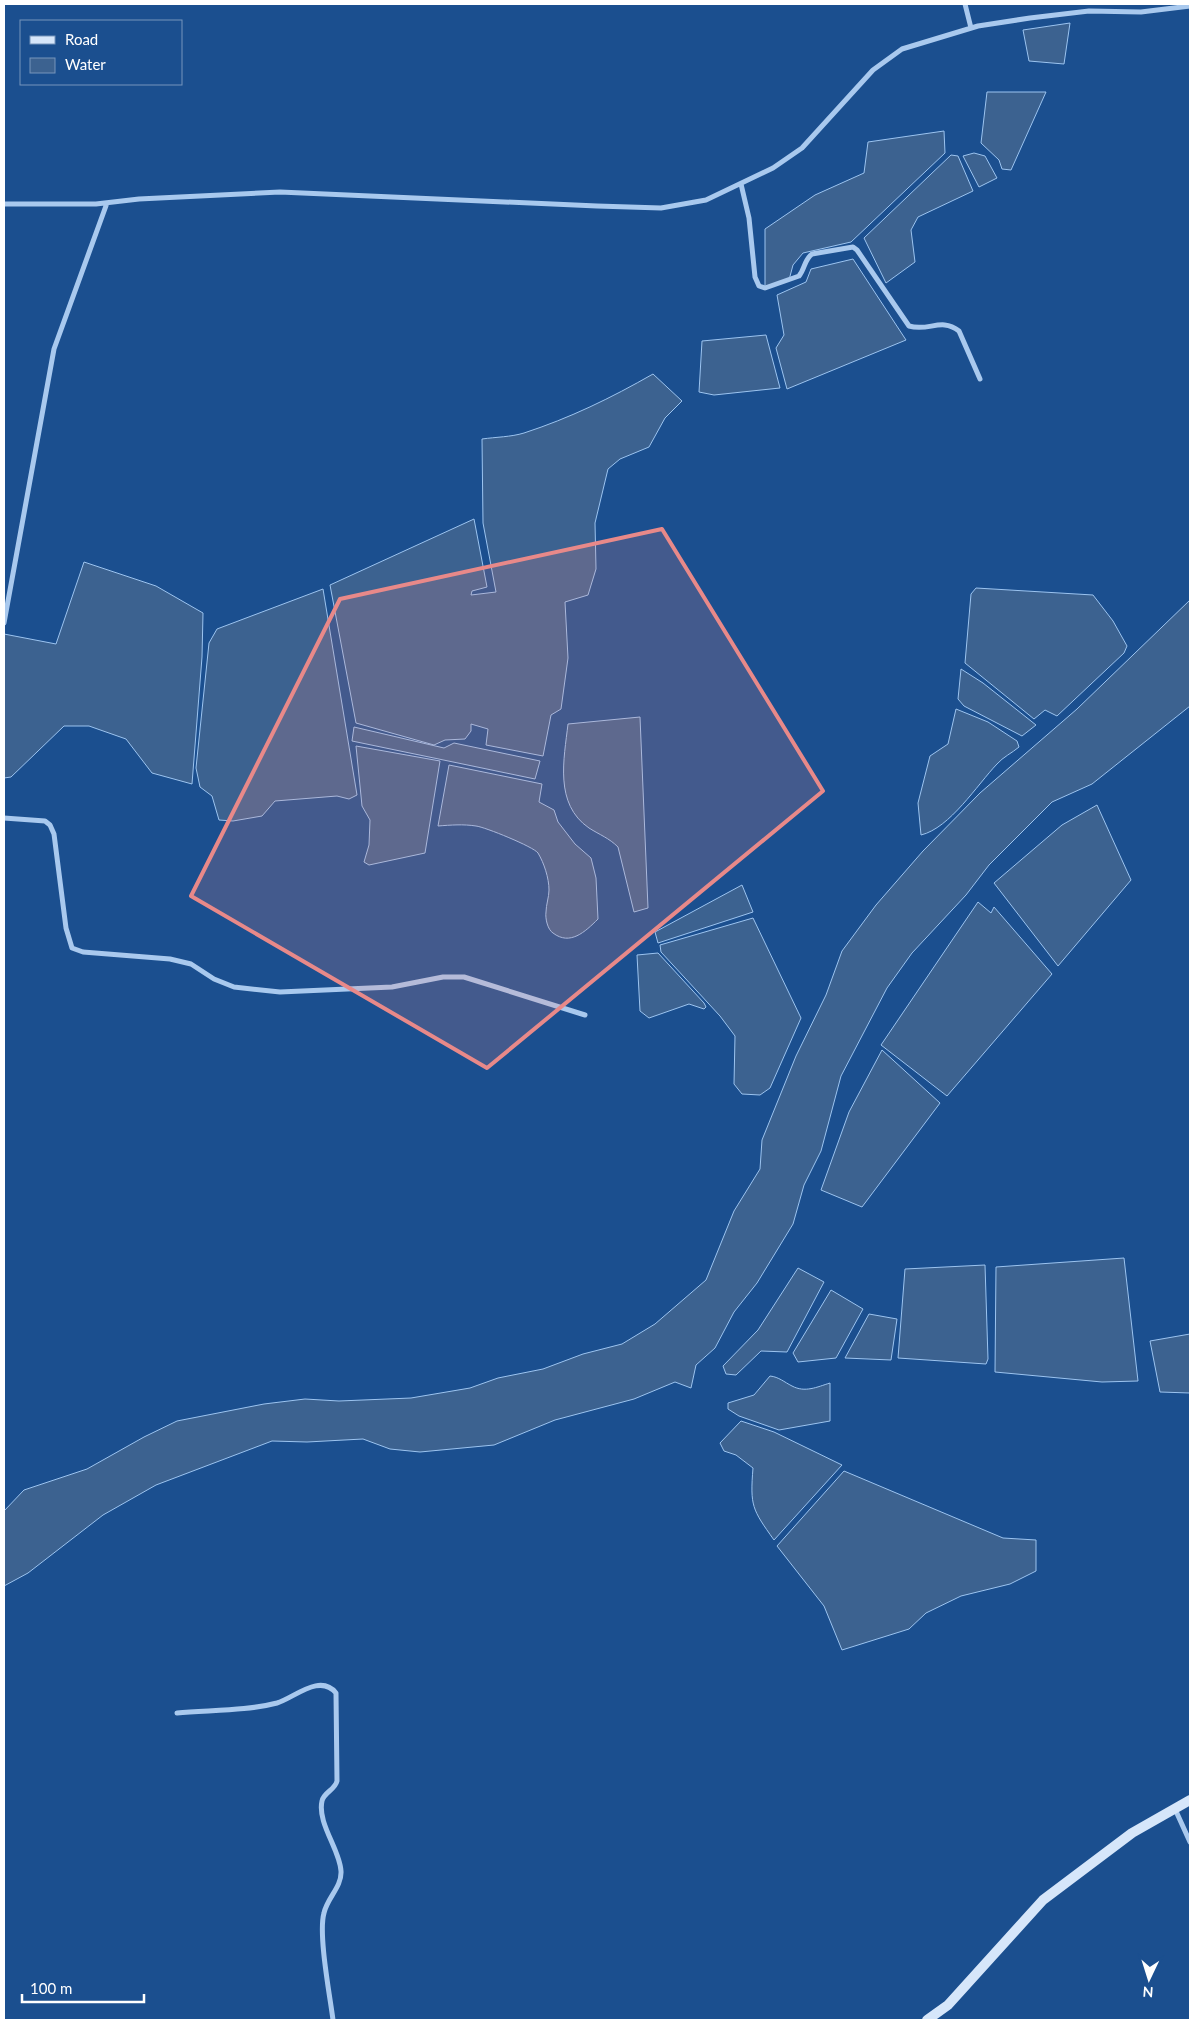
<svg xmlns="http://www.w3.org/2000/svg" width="1194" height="2024" viewBox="0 0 1194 2024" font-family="Lato,sans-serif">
  <rect width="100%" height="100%" fill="#1b4f8f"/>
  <!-- water -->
  <path fill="#3c6290" stroke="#9cc4f0" d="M 1070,23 L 1064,64 L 1029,61 L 1023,30 Z
    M 987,92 L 1046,92 L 1011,170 L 1002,169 L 999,160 L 981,143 Z
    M 944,131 L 945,153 L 851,242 L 803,253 L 793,265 L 789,280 L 765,288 L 765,229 L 815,195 L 864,173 L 868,142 Z
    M 974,153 L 985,156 L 997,178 L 979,187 L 963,156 Z
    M 951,155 L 958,156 L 973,191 L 918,217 L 911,230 L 915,262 L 886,283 L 864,238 Z
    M 853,259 L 906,340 L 787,389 L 776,348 L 784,335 L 777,295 L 806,282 L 811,269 Z
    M 766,335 L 780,388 L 714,395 L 699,392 L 702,341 Z
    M 653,374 L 682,401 L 665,418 L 649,447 L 620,459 L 608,469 L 595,523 L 596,569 L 588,595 L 565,602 L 568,658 L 561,709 L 551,715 L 543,756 L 486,745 L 488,729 L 471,724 L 471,731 L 465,739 L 445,740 L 434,745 L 356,723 L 330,585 L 474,519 L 487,587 L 472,591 L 471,595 L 496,592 L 483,523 L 482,439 C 496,437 511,437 524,433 C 570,418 611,398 653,374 Z
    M 84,562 L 156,586 L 203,613 L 202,657 L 192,784 L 152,773 L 126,739 L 89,726 L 64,726 L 11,777 L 4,778 L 4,634 L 56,644 Z
    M 976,588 L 1093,595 L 1113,621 L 1127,646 L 1124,653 L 1057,716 L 1045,710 L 1034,719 L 965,663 L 971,594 Z
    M 323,589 L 357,795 L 349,799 L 337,796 L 275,801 L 262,816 L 233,821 L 219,820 L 212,796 L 200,787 L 196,768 L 209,643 L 217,629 Z
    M 1190,600 L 1190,706 L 1092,784 L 1052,802 L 989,865 L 966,895 L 912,953 L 887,988 L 841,1076 L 821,1151 L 804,1185 L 793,1224 L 757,1283 L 734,1312 L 715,1348 L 696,1365 L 691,1388 L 675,1382 L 634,1399 L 555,1420 L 494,1445 L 420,1452 L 390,1449 L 363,1439 L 307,1442 L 272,1441 L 156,1485 L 103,1515 L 28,1573 L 4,1586 L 4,1511 L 24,1490 L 87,1469 L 144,1437 L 177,1421 L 264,1404 L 305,1399 L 339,1401 L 411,1398 L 470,1388 L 498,1378 L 543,1369 L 583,1354 L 622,1344 L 655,1324 L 706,1280 L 734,1211 L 760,1169 L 762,1140 L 796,1056 L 826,995 L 842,951 L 876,905 L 923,851 L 980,793 L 1077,709 Z
    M 961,669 L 983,683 L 1036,725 L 1022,736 L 964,706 L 958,699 Z
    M 956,709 L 988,722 L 1017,741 L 1019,747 C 1012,753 1003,757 997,764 C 977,785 950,828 921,835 L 918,803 L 930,756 L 948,744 Z
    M 640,717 L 648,908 L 634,912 L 618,847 C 609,838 600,835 589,828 C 554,804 564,759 568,724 Z
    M 354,727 L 444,748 L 454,743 L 540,761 L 535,779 L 352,741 Z
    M 356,746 L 440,761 L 425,853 L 369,865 L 364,862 L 369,845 L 370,820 L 362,806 Z
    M 449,765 L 542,784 L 539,802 L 554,810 L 558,822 L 575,844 L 591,858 L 596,878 L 598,919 C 585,932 570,946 553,933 C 548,930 545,919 546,912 C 546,905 549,897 549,890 C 549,878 544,863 538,853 C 534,847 485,827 476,826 C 463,824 451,825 438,826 Z
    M 1097,805 L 1131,880 L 1058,966 L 994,883 L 1062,825 Z
    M 742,885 L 753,912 L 658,943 L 655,932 Z
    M 978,902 L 991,913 L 994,907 L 1052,974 L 947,1096 L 881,1045 Z
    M 753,918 L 801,1018 L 770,1088 L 760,1095 L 742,1094 L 734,1084 L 735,1036 L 720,1016 L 661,952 L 660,945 Z
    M 658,953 L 704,1003 L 706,1007 L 704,1009 L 689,1004 L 649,1018 L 640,1011 L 637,955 Z
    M 882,1050 L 940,1103 L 862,1207 L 821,1190 L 849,1112 Z
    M 1124,1258 L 1138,1381 L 1102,1382 L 995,1372 L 996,1267 Z
    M 985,1265 L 988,1359 L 986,1364 L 898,1358 L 905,1269 Z
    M 798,1268 L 824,1282 L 787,1352 L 761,1351 L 736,1375 L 726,1374 L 723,1366 L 758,1330 Z
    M 831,1290 L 863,1309 L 836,1358 L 798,1362 L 793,1353 Z
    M 869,1314 L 897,1319 L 891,1360 L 845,1358 Z
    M 1190,1334 L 1190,1393 L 1160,1392 L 1150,1341 Z
    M 770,1376 C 779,1377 784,1382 792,1386 C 805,1393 817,1387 830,1383 L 830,1421 L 779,1430 L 739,1416 L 728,1409 L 728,1403 L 754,1395 Z
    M 741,1421 L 774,1432 L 842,1465 L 774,1540 C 752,1509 750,1506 753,1468 L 736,1455 L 724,1451 L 720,1443 Z
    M 844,1471 L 1003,1538 L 1036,1540 L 1036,1571 L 1010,1584 L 961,1596 L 926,1613 L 909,1629 L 842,1650 L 824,1606 L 777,1546 Z"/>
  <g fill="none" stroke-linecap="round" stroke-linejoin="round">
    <!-- street -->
    <path stroke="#a9c9ee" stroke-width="5" d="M 965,4 L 971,28
      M 741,184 L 749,218 L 755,277 L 759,286 L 765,288 L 799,276 C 805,269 804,260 812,254 L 853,247 L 857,250 L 909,326 C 929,332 941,317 959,331 L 980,379
      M 4,204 L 96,204 L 139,199 L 280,192 L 597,206 L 661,208 L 706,200 L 773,168 L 802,148 L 873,70 L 902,49 L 978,26 L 1030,18 L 1089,11 L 1141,12 L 1190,6
      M 4,623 L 54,349 L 107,203
      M 4,818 L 45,821 L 50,825 L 54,834 L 66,928 L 72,948 L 83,952 L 170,959 L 191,964 L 214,979 L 234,987 L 280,992 L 392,987 L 443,977 L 464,977 L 585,1015
      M 177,1713 C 208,1710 247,1711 277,1703 C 294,1698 320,1673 336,1693 L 337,1781 C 335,1790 324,1792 322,1801 C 317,1823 340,1850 341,1871 C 342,1887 327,1898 324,1913 C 318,1934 330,1996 333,2020
      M 1175,1809 L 1190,1842"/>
    <!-- secondary -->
    <path stroke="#d6e6fa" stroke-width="10" d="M 927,2020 L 948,2005 L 1043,1900 L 1132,1833 L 1190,1800"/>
  </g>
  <!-- marked area -->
  <path fill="#e88989" fill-opacity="0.2" stroke="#e88989" stroke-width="4" stroke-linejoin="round" d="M 662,529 L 823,791 L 487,1068 L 191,896 L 340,599 Z"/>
  <!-- border -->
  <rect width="1194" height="2024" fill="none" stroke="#ffffff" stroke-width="10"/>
  <!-- legend -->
  <rect x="20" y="20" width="162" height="65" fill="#1b4f8f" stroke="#7695bc"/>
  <rect x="30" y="36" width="25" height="8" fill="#d6e6fa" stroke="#7695bc"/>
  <text x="65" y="45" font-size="15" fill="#ffffff">Road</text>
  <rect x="30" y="58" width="25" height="15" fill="#3c6290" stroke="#7695bc"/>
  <text x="65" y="70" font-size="15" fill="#ffffff">Water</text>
  <!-- north arrow -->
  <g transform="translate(1149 1979) rotate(184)" stroke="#1b4f8f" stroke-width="4" paint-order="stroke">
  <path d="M0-4L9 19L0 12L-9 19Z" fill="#ffffff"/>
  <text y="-8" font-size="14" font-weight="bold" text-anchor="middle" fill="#ffffff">N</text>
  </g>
  <!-- scale -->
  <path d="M22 1994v8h122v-8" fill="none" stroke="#ffffff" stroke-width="2.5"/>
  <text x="30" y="1994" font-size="15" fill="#ffffff" stroke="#1b4f8f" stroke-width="4" paint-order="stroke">100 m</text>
</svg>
